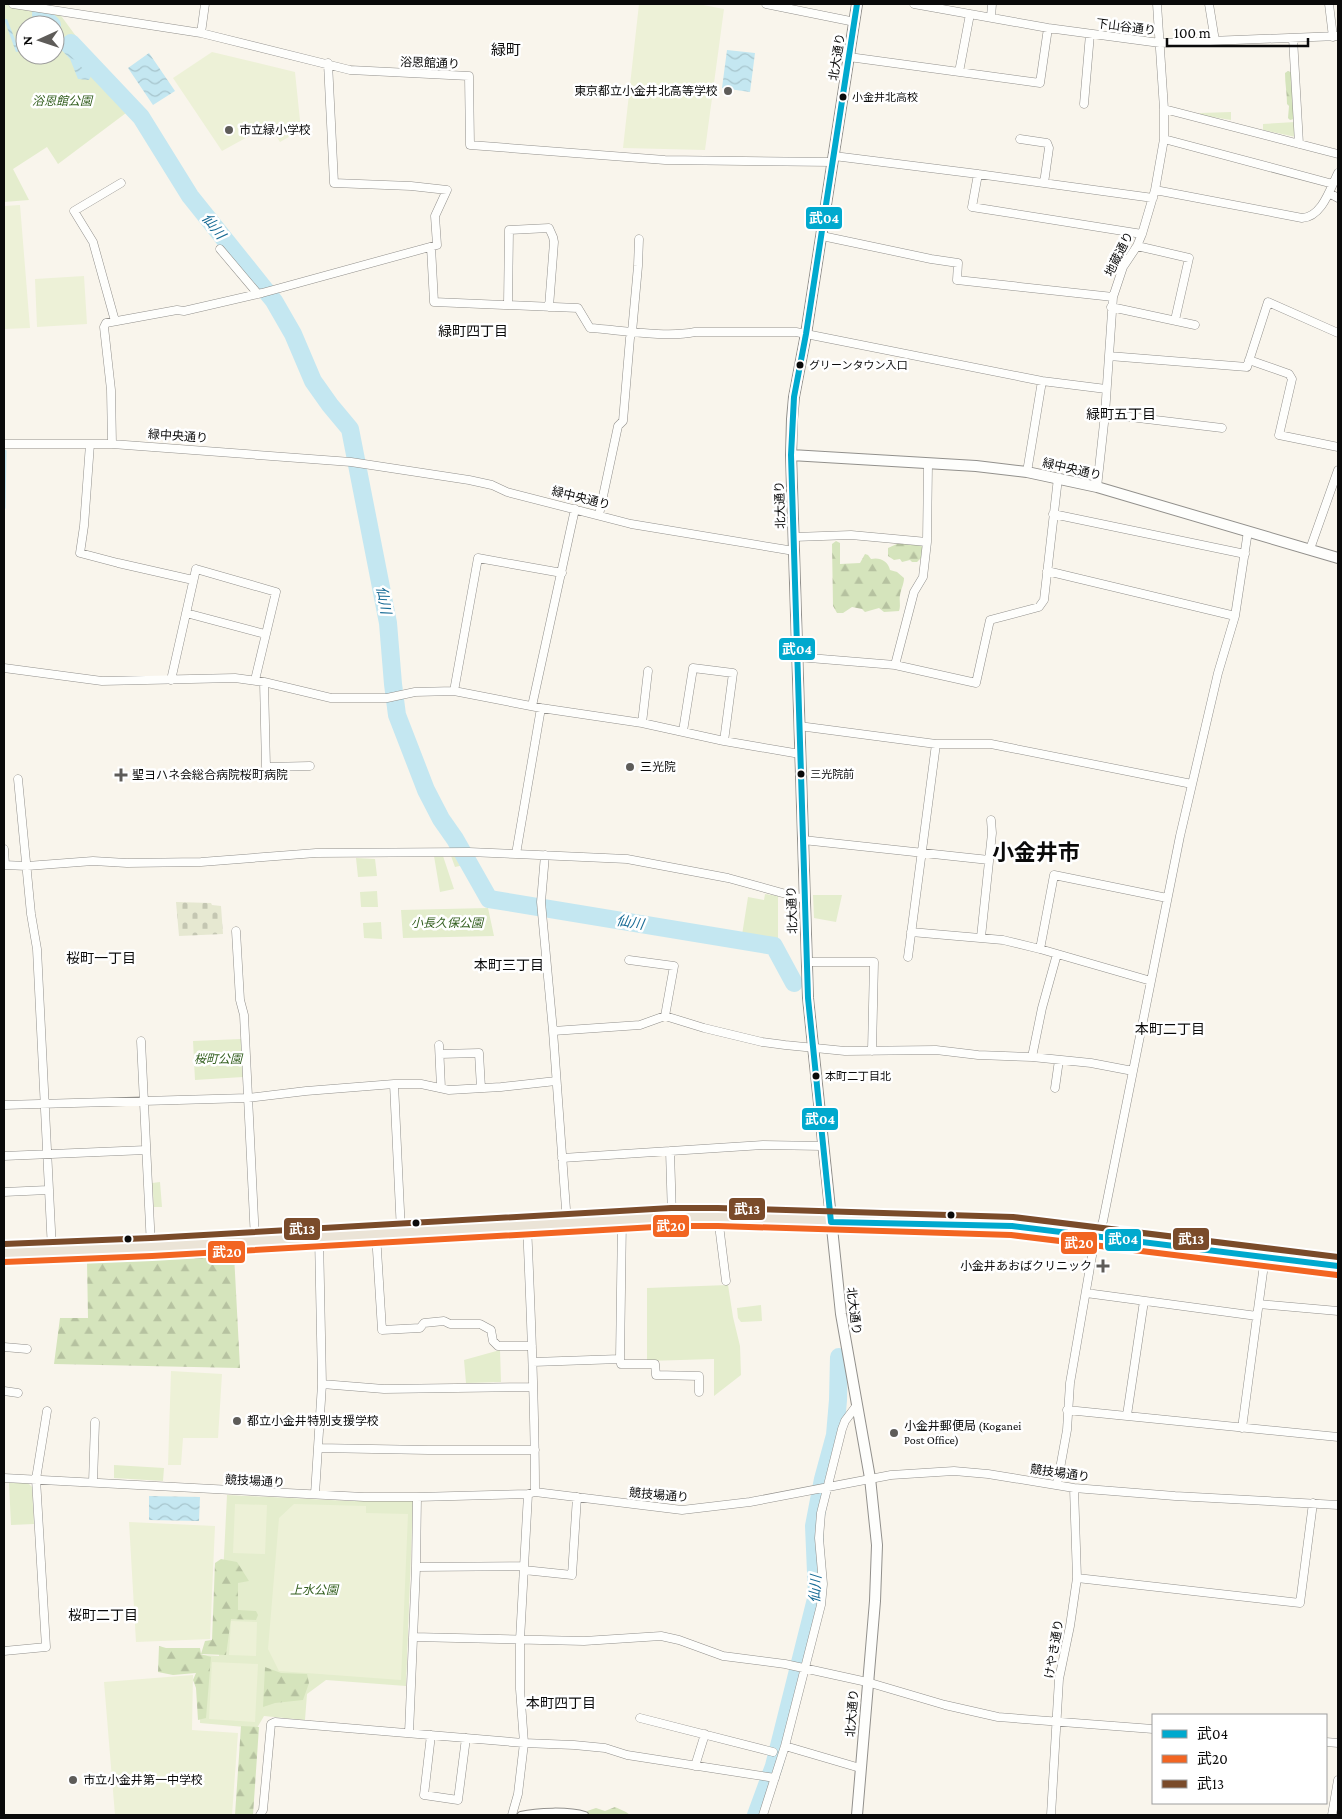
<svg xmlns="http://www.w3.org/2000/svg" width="1342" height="1819" viewBox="0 0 1342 1819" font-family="'Crimson Pro','Noto Sans JP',serif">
  <defs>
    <pattern id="forest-firs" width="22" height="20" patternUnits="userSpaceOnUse" patternTransform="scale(1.25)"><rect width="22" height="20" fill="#d5e4bc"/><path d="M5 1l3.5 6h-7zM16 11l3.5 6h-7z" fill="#b6c2a0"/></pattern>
    <pattern id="cemetery-stones" width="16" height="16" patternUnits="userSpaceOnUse" patternTransform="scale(1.25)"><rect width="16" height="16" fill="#e6e8d1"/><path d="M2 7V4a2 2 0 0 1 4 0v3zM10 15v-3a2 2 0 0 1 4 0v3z" fill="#c4c6b2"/></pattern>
    <pattern id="water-waves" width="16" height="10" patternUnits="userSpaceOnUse" patternTransform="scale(1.25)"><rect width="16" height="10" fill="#c4e7f1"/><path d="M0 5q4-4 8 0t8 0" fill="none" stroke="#a7c5cd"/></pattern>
  </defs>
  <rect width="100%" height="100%" fill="#f9f5ec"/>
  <!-- green -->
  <path fill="#e4edcd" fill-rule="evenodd" d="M 4,4 L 59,13 L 130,110 L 58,164 L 47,147 L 13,169 L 29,200 L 4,202 ZM 25,25 L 55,25 L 55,55 L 25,55 Z
    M 1231,112 L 1231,120 L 1200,115 L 1200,113 Z
    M 1295,122 L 1296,137 L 1263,130 L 1263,124 Z
    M 434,856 L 443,856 L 454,889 L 440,892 Z
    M 451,856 L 461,856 L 464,865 L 455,867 Z
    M 356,858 L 375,859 L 377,876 L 358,877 Z
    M 377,891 L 378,907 L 361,907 L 360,892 Z
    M 765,894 L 778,896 L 778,942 L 742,935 L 748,897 L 764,900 Z
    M 813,895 L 842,895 L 836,922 L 814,918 Z
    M 488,908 L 494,936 L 403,938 L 401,910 Z
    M 381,922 L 382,939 L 364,938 L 363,923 Z
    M 241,1039 L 243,1077 L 195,1080 L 193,1041 Z
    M 160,1182 L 162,1207 L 154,1207 L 152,1183 Z
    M 728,1285 L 733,1317 L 740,1346 L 741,1375 L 714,1396 L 714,1359 L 647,1361 L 647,1288 Z
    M 761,1305 L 762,1321 L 741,1322 L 738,1318 L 737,1308 Z
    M 500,1350 L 501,1382 L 466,1383 L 464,1360 Z
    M 114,1465 L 164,1468 L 163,1481 L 114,1478 Z
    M 9,1483 L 28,1483 L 32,1487 L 34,1524 L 11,1525 Z
    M 227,1495 L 351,1501 L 413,1501 L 406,1686 L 326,1680 L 307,1694 L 305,1720 L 264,1716 L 257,1728 L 200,1723 L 202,1655 L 219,1656 Z"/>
  <!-- forest -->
  <path fill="url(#forest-firs)" d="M 1288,71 L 1293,73 L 1294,119 L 1290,120 L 1288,118 L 1289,106 L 1287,104 C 1287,93 1285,84 1285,73 Z
    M 836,541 L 840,543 L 840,564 L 860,563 L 865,554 L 868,555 L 871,559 C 880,557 888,561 890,570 L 897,572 L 904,578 C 904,584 901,589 900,595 C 899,601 901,605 899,611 L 884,612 L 879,608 L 865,612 L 862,609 L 852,607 L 843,613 L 837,613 L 833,606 L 832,544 Z
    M 901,542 L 906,542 L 909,545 L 920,544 L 924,549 L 923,556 L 917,562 L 912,562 L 910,560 L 902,562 L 900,559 L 894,560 L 888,556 L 888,548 Z
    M 234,1254 L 240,1368 L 54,1364 L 60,1318 L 88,1318 L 87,1262 Z
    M 221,1559 L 237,1562 L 249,1581 L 238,1583 L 238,1610 L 256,1611 L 258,1615 L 256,1620 L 231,1619 L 226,1655 L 200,1654 L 211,1657 L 206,1718 L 198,1720 L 196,1688 L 193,1680 L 196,1673 L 173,1675 L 158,1672 L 159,1646 L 166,1648 L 200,1648 L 201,1654 L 205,1641 L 212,1640 L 215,1563 Z
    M 265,1667 L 281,1673 L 307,1674 L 309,1683 L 303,1700 L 275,1703 L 263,1707 Z
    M 241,1726 L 259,1727 L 253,1815 L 235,1815 Z
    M 615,1807 L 626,1812 L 630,1815 L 586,1815 L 587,1811 L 596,1808 L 605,1811 Z"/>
  <!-- cemetery -->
  <path fill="url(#cemetery-stones)" d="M 176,902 L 211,903 L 212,905 L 221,906 L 223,934 L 179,936 Z"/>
  <!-- pitch -->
  <path fill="#edf1d7" d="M 639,4 L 698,4 L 724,9 L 705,150 L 623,148 Z
    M 212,52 L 295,72 L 301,130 L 280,142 L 269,125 L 222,151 L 173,78 Z
    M 20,205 L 30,328 L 4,329 L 4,206 Z
    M 84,276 L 87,324 L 37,327 L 35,279 Z
    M 171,1371 L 222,1374 L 218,1438 L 183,1438 L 181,1465 L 168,1465 Z
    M 235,1504 L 267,1505 L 265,1554 L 233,1553 Z
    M 294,1504 L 366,1506 L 366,1513 L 408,1514 L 401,1680 L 279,1671 L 268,1649 L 279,1518 Z
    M 129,1522 L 215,1526 L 210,1639 L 136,1642 Z
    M 231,1621 L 257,1622 L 256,1656 L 229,1655 Z
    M 212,1662 L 258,1664 L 255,1722 L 209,1719 Z
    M 193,1675 L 192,1730 L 238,1733 L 232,1815 L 115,1815 L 104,1682 Z"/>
  <!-- water -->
  <path fill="url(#water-waves)" d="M 4,19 L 7,19 L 18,47 L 25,46 L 25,50 L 16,52 Z
    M 55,37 L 94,70 L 89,80 L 78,79 L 70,59 L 55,43 Z
    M 727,50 L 755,53 L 750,92 L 722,88 Z
    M 149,53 L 175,91 L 153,105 L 128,68 Z
    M 149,1496 L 200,1497 L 199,1521 L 149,1520 Z"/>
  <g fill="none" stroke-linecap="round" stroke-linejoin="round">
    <!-- stream -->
    <path stroke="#c4e7f1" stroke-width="3" d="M 4,508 L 5,451"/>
    <!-- river -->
    <path stroke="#c4e7f1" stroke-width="18" d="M 42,4 L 41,15 L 52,25
      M 71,43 L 141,117 L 190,196 L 274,301 L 293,334 L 313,381 L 330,405 L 350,429 L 388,623 L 393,684 L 397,715 L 426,790 L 441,819 L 455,839 L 489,899 L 774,946 L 794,983
      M 756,1815 L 774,1766 L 817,1595 L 814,1526 L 823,1479 L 835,1435 L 838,1400 L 839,1357"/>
    <defs>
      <path id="pedestrian" d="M 521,1815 C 537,1811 569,1810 585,1815"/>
      <path id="minor" d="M 13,4 L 201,33 L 350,70 L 469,76 L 470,145 L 665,160 L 833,162
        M 766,4 L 855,22
        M 914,4 L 1048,28 L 1160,43 L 1338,36
        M 1209,4 L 1215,41
        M 1329,4 L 1333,37
        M 991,17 L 992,4
        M 201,33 L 205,4
        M 1293,38 L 1299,144
        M 849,57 L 1040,83 L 1048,28
        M 959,72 L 970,14
        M 1084,104 L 1090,34
        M 1164,109 L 1338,154
        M 1020,139 L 1047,143 L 1049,148 L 1044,183
        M 1164,139 L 1333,184
        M 834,156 L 978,174 L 1153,198
        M 978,174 L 972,207 L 1142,234
        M 1155,190 L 1302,218 C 1322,217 1330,189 1338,173
        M 1329,193 L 1338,198
        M 822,236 L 931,259 L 958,263 L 957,280 L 1113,297
        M 1137,246 L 1189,258 L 1175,320
        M 431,247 L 434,302 L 578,308 L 590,328 C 620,330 666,338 695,332 L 796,332 L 1042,381 L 1106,389
        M 220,249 L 258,294
        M 508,305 L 509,230 L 549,228 L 553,237 L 554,242 L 549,307
        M 1111,307 L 1195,325
        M 115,321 L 93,242 L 74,211 L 121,183
        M 1109,356 L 1247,367 L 1268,302 L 1338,333
        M 1249,360 L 1289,374 L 1292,379 L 1279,435 L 1338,447
        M 1105,414 L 1222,428
        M 4,444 L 112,444 L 351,462 L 469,480 L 492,485 L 507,492 L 631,524 L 794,551
        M 90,444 L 84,526 L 80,553 L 118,563 L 193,580
        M 112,444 L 111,390 L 104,327 L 106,323 L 177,310 L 184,311 L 262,293 L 437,245 L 435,216 L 447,190 L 411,186 L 334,183 L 328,63
        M 1027,472 L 1042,381
        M 1097,487 L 1105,414 L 1113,297 L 1123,267 L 1137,246 L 1142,234 L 1155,190 L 1164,139 L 1164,109 L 1157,4
        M 1053,514 L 1245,554
        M 599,515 L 618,426 L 623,421 L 630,338 L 632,332 L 638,266 L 639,239
        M 794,537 L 851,535 L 927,542
        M 1310,549 L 1338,470
        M 1047,571 L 1235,616
        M 186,613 L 265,634
        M 797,657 L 895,665 L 976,683 L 990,620 L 1039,607 L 1044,600 L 1058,478
        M 895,665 L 914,592 L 923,577 L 927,542 L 928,464
        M 4,668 L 102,681 L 235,678 L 264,682 L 331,698 L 387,698 L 415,692 L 454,691 L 541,708 L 642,723 L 724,741 L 800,754
        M 171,680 L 196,569 L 276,592 L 255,680
        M 264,682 L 266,767 L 310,766
        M 454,691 L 478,558 L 562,573
        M 532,706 L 575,509
        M 642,723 L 648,671
        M 799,726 L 936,744 L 991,744 L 1192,784
        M 683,731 L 693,668 L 733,673 L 724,741
        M 18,779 L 31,914 L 37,949 L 52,1250
        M 803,840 L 989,860
        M 4,849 L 5,865
        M 516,854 L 541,708
        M 545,855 L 541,902 L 553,1031 L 567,1223
        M 4,865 L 27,866 L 93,861 L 127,863 L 201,862 L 316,853 L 469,852 L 516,854 L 627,859 L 728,878 L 804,899
        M 236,931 L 240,1000 L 244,1015 L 255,1240
        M 911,932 L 1003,940 L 1040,949 L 1151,981
        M 981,937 L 992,833 L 991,820
        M 1040,949 L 1054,875 L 1167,898
        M 908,957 L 936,744
        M 629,960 L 674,966 L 665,1016
        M 806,962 L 874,962 L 872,1051
        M 553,1031 L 640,1025 L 665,1016 L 704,1028 L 762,1042 L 785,1045 L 845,1051 L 936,1050 L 978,1055 L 1032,1057 L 1091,1063 L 1133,1071
        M 141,1041 L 151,1247
        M 439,1045 L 441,1088
        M 440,1054 L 479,1053 L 481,1088
        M 1032,1057 L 1042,1008 L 1057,954
        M 394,1084 L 401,1232
        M 1055,1088 L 1059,1060
        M 4,1105 L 248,1098 L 306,1091 L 394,1084 L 421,1084 L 449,1090 L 501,1087 L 556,1081
        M 670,1151 L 672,1217
        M 4,1156 L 146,1150
        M 562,1158 L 763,1145 L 823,1146
        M 4,1192 L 48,1190
        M 718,1217 L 726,1281
        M 527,1225 C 531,1314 535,1403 535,1492
        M 376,1234 L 382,1330 L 420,1328 L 424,1323 L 444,1321 L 450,1324 L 480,1324 L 491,1330 L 493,1341 L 498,1346 L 532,1346
        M 1086,1293 L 1257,1316
        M 1259,1304 L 1338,1311
        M 4,1347 L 27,1349
        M 620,1359 L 621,1364 L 655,1364 L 656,1375 L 699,1376 L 699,1392
        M 533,1362 L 620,1359 L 622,1220
        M 322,1384 L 384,1389 L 532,1387
        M 4,1391 L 18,1393
        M 1067,1410 L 1338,1437
        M 1127,1415 L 1144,1301
        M 1242,1428 L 1265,1257
        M 318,1448 L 428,1450 L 535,1450
        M 4,1478 L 364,1497 L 417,1497 L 528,1494 L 535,1492 L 682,1510 L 750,1502 L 891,1475 L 954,1471 L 988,1474 L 1074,1488 L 1175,1496 L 1338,1505
        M 93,1482 L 95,1422
        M 1057,1485 L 1067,1430 L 1070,1383 L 1093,1250 L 1103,1221 L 1180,836 L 1218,673 L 1235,616 L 1248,531
        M 315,1494 L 322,1384 L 319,1237
        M 416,1567 L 524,1566
        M 524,1570 L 572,1575 L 577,1497
        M 1077,1578 L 1300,1603 L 1313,1503
        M 413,1637 L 584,1641 L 661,1636 L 679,1640 L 723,1656 L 785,1664 L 867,1682 L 945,1705 L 998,1717 L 1153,1729
        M 4,1651 L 46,1647 L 36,1479 L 47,1411
        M 640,1718 L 773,1752
        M 409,1733 L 416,1567 L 417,1497
        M 431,1735 L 424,1795 L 458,1800 L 466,1738
        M 1326,1742 L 1338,1743
        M 785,1746 L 860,1768
        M 695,1766 L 705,1734
        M 260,1815 L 263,1810 L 271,1724 L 275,1722 L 524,1743 L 574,1745 L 605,1748 L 627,1755 L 775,1778
        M 512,1815 L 518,1794 L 524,1743 L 520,1689 L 520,1640 L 528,1494
        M 763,1815 L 785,1746 L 821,1605 L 823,1584 L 819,1538 L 821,1513 L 842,1429 L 845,1421 L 857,1405
        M 1051,1815 L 1059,1679 L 1070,1626 L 1077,1578 L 1074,1488
        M 1332,1815 L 1338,1780"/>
      <path id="tertiary" d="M 791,455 L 976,466 L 1027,472 L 1097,487 L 1338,558
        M 857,1815 L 875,1601 L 877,1545 L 870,1478 L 841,1314 L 808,998 L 791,455 L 792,419 L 794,397 L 806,334 L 857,4"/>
      <path id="primary" d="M 4,1253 L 151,1247 L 672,1217 L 718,1217 L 1012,1226 L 1338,1266"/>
    </defs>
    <!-- pedestrian casing -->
    <use href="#pedestrian" stroke="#92908c" stroke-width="8"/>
    <!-- minor casing -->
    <use href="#minor" stroke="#92908c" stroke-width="9"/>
    <!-- tertiary casing -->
    <use href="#tertiary" stroke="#92908c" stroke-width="12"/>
    <!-- primary casing -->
    <use href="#primary" stroke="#7f7d79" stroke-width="14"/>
    <!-- pedestrian -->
    <use href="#pedestrian" stroke="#fefefc" stroke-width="6"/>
    <!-- minor -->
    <use href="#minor" stroke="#fefefc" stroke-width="8"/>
    <!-- tertiary -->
    <use href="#tertiary" stroke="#fefefc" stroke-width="10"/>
    <!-- primary -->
    <use href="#primary" stroke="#ebe4d7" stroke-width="12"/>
    <defs>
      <path id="bus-1" d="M 857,4 L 806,334 L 794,397 L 791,455 L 808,998 L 831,1222 L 1012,1226 L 1338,1266"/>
      <path id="bus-2" d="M 4,1262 L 152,1256 L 672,1226 L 718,1226 L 1011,1235 L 1337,1275"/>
      <path id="bus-3" d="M 4,1244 L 151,1238 L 671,1208 L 718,1208 L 1013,1217 L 1338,1257"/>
    </defs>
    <!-- bus-1 casing -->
    <use href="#bus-1" stroke="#fff" stroke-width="10"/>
    <!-- bus-2 casing -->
    <use href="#bus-2" stroke="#fff" stroke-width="10"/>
    <!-- bus-3 casing -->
    <use href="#bus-3" stroke="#fff" stroke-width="10"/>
    <!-- bus-1 -->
    <use href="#bus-1" stroke="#00a9ce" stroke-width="6"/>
    <!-- bus-2 -->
    <use href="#bus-2" stroke="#f26522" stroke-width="6"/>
    <!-- bus-3 -->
    <use href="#bus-3" stroke="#7a4b2a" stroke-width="6"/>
  </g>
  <!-- markers -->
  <g fill="#5e5c59" stroke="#fff" stroke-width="2">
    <circle cx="728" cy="91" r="5"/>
    <circle cx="229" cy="130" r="5"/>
    <circle cx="630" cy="767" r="5"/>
    <path d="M118.5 767.5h5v5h5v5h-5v5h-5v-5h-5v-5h5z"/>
    <path d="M1100.5 1258.5h5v5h5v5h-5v5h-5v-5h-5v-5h5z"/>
    <circle cx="237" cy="1421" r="5"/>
    <circle cx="894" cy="1433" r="5"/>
    <circle cx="73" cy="1780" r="5"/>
  </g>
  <g fill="#0a0a0a" stroke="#fff" stroke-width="2">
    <circle cx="843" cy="97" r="4.5"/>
    <circle cx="800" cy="365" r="4.5"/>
    <circle cx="801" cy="774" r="4.5"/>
    <circle cx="816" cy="1076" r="4.5"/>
    <circle cx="951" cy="1215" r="4.5"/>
    <circle cx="416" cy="1223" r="4.5"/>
    <circle cx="128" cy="1239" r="4.5"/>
  </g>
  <g text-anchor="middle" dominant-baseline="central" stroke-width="5" stroke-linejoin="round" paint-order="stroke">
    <!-- bus labels -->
    <g font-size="11" fill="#0a0a0a" stroke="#fff" text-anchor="start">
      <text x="852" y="97">小金井北高校</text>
      <text x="809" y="365">グリーンタウン入口</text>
      <text x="810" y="774">三光院前</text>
      <text x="825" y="1076">本町二丁目北</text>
    </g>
    <!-- street labels -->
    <g font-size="12" fill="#0a0a0a" stroke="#fff">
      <text transform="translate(1126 27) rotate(7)">下山谷通り</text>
      <text transform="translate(837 57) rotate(-81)">北大通り</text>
      <text transform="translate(430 63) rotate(2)">浴恩館通り</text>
      <text transform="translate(1119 254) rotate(-63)">地蔵通り</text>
      <text transform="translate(178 436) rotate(4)">緑中央通り</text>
      <text transform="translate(1072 469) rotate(13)">緑中央通り</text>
      <text transform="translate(581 498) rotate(14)">緑中央通り</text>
      <text transform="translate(780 505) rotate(-92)">北大通り</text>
      <text transform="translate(792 910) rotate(-92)">北大通り</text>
      <text transform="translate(854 1311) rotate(83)">北大通り</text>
      <text transform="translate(1060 1473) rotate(8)">競技場通り</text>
      <text transform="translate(255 1481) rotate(3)">競技場通り</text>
      <text transform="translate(659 1495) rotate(5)">競技場通り</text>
      <text transform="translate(1054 1649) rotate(-80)">けやき通り</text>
      <text transform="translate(852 1713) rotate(-85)">北大通り</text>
    </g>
    <!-- poi labels -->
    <g font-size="12" fill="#0a0a0a" stroke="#fff" text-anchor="start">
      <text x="718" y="91" text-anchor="end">東京都立小金井北高等学校</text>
      <text x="239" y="130">市立緑小学校</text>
      <text x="640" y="767">三光院</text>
      <text x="132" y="775">聖ヨハネ会総合病院桜町病院</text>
      <text x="1092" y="1266" text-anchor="end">小金井あおばクリニック</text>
      <text x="247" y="1421">都立小金井特別支援学校</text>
      <text x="904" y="1426">小金井郵便局 (Koganei<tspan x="904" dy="14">Post Office)</tspan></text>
      <text x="83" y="1780">市立小金井第一中学校</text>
    </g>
    <!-- park labels -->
    <g font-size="12" font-style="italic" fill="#325e1e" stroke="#fff">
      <text x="62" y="101">浴恩館公園</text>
      <text x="447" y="923">小長久保公園</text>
      <text x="218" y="1059">桜町公園</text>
      <text x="314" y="1590">上水公園</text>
    </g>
    <!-- water labels -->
    <g font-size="14" font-style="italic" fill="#196c96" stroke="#fff">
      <text transform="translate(214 226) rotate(51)">仙川</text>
      <text transform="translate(384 600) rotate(79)">仙川</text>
      <text transform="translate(630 922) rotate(9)">仙川</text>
      <text transform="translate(815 1589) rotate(-87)">仙川</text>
    </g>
    <!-- neighbourhood labels -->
    <g font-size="14" fill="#0a0a0a" stroke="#fff">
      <text x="473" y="331">緑町四丁目</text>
      <text x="1121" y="414">緑町五丁目</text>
      <text x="101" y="958">桜町一丁目</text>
      <text x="509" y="965">本町三丁目</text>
      <text x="1170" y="1029">本町二丁目</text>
      <text x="103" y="1615">桜町二丁目</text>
      <text x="561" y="1703">本町四丁目</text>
    </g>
    <!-- quarter labels -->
    <g font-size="15" fill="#0a0a0a" stroke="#fff">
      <text x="506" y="50">緑町</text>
    </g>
    <!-- town labels -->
    <g font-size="22" font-weight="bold" fill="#0a0a0a" stroke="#fff">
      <text x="1036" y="852">小金井市</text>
    </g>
  </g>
  <g stroke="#fff" stroke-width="2">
    <rect x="805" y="206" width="38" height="24" rx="5" fill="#00a9ce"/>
    <rect x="778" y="637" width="38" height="24" rx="5" fill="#00a9ce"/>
    <rect x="801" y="1107" width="38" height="24" rx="5" fill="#00a9ce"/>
    <rect x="728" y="1197" width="38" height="24" rx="5" fill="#7a4b2a"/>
    <rect x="652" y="1214" width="38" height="24" rx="5" fill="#f26522"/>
    <rect x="283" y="1217" width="38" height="24" rx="5" fill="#7a4b2a"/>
    <rect x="1172" y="1227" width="38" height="24" rx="5" fill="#7a4b2a"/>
    <rect x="1104" y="1228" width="38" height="24" rx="5" fill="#00a9ce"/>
    <rect x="1060" y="1231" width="38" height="24" rx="5" fill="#f26522"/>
    <rect x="207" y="1240" width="39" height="24" rx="5" fill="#f26522"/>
  </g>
  <g font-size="14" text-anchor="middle" font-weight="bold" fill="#fff">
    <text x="824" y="223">武04</text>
    <text x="797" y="654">武04</text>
    <text x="820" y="1124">武04</text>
    <text x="747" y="1214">武13</text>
    <text x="671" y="1231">武20</text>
    <text x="302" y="1234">武13</text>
    <text x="1191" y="1244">武13</text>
    <text x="1123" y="1244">武04</text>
    <text x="1079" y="1248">武20</text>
    <text x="227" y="1257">武20</text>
  </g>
  <!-- border -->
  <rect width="1342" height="1819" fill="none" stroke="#0a0a0a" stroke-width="10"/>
  <!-- legend -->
  <rect x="1152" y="1714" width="175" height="90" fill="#ffffff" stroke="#9d9d9d"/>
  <rect x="1162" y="1730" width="25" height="8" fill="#00a9ce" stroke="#9d9d9d"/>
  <text x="1197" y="1739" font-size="15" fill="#0a0a0a">武04</text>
  <rect x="1162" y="1755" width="25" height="8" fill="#f26522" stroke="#9d9d9d"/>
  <text x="1197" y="1764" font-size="15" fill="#0a0a0a">武20</text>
  <rect x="1162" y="1780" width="25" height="8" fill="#7a4b2a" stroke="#9d9d9d"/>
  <text x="1197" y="1789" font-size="15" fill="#0a0a0a">武13</text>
  <!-- north arrow -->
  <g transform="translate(40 40) rotate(267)"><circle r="24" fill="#ffffff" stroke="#9d9d9d"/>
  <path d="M0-4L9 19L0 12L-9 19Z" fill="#5e5c59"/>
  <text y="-8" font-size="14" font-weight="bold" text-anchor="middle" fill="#0a0a0a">N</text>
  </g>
  <!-- scale -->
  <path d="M1167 38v8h141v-8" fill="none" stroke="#0a0a0a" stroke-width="2.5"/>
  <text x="1174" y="38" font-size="15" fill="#0a0a0a" stroke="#ffffff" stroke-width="4" paint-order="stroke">100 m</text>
</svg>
